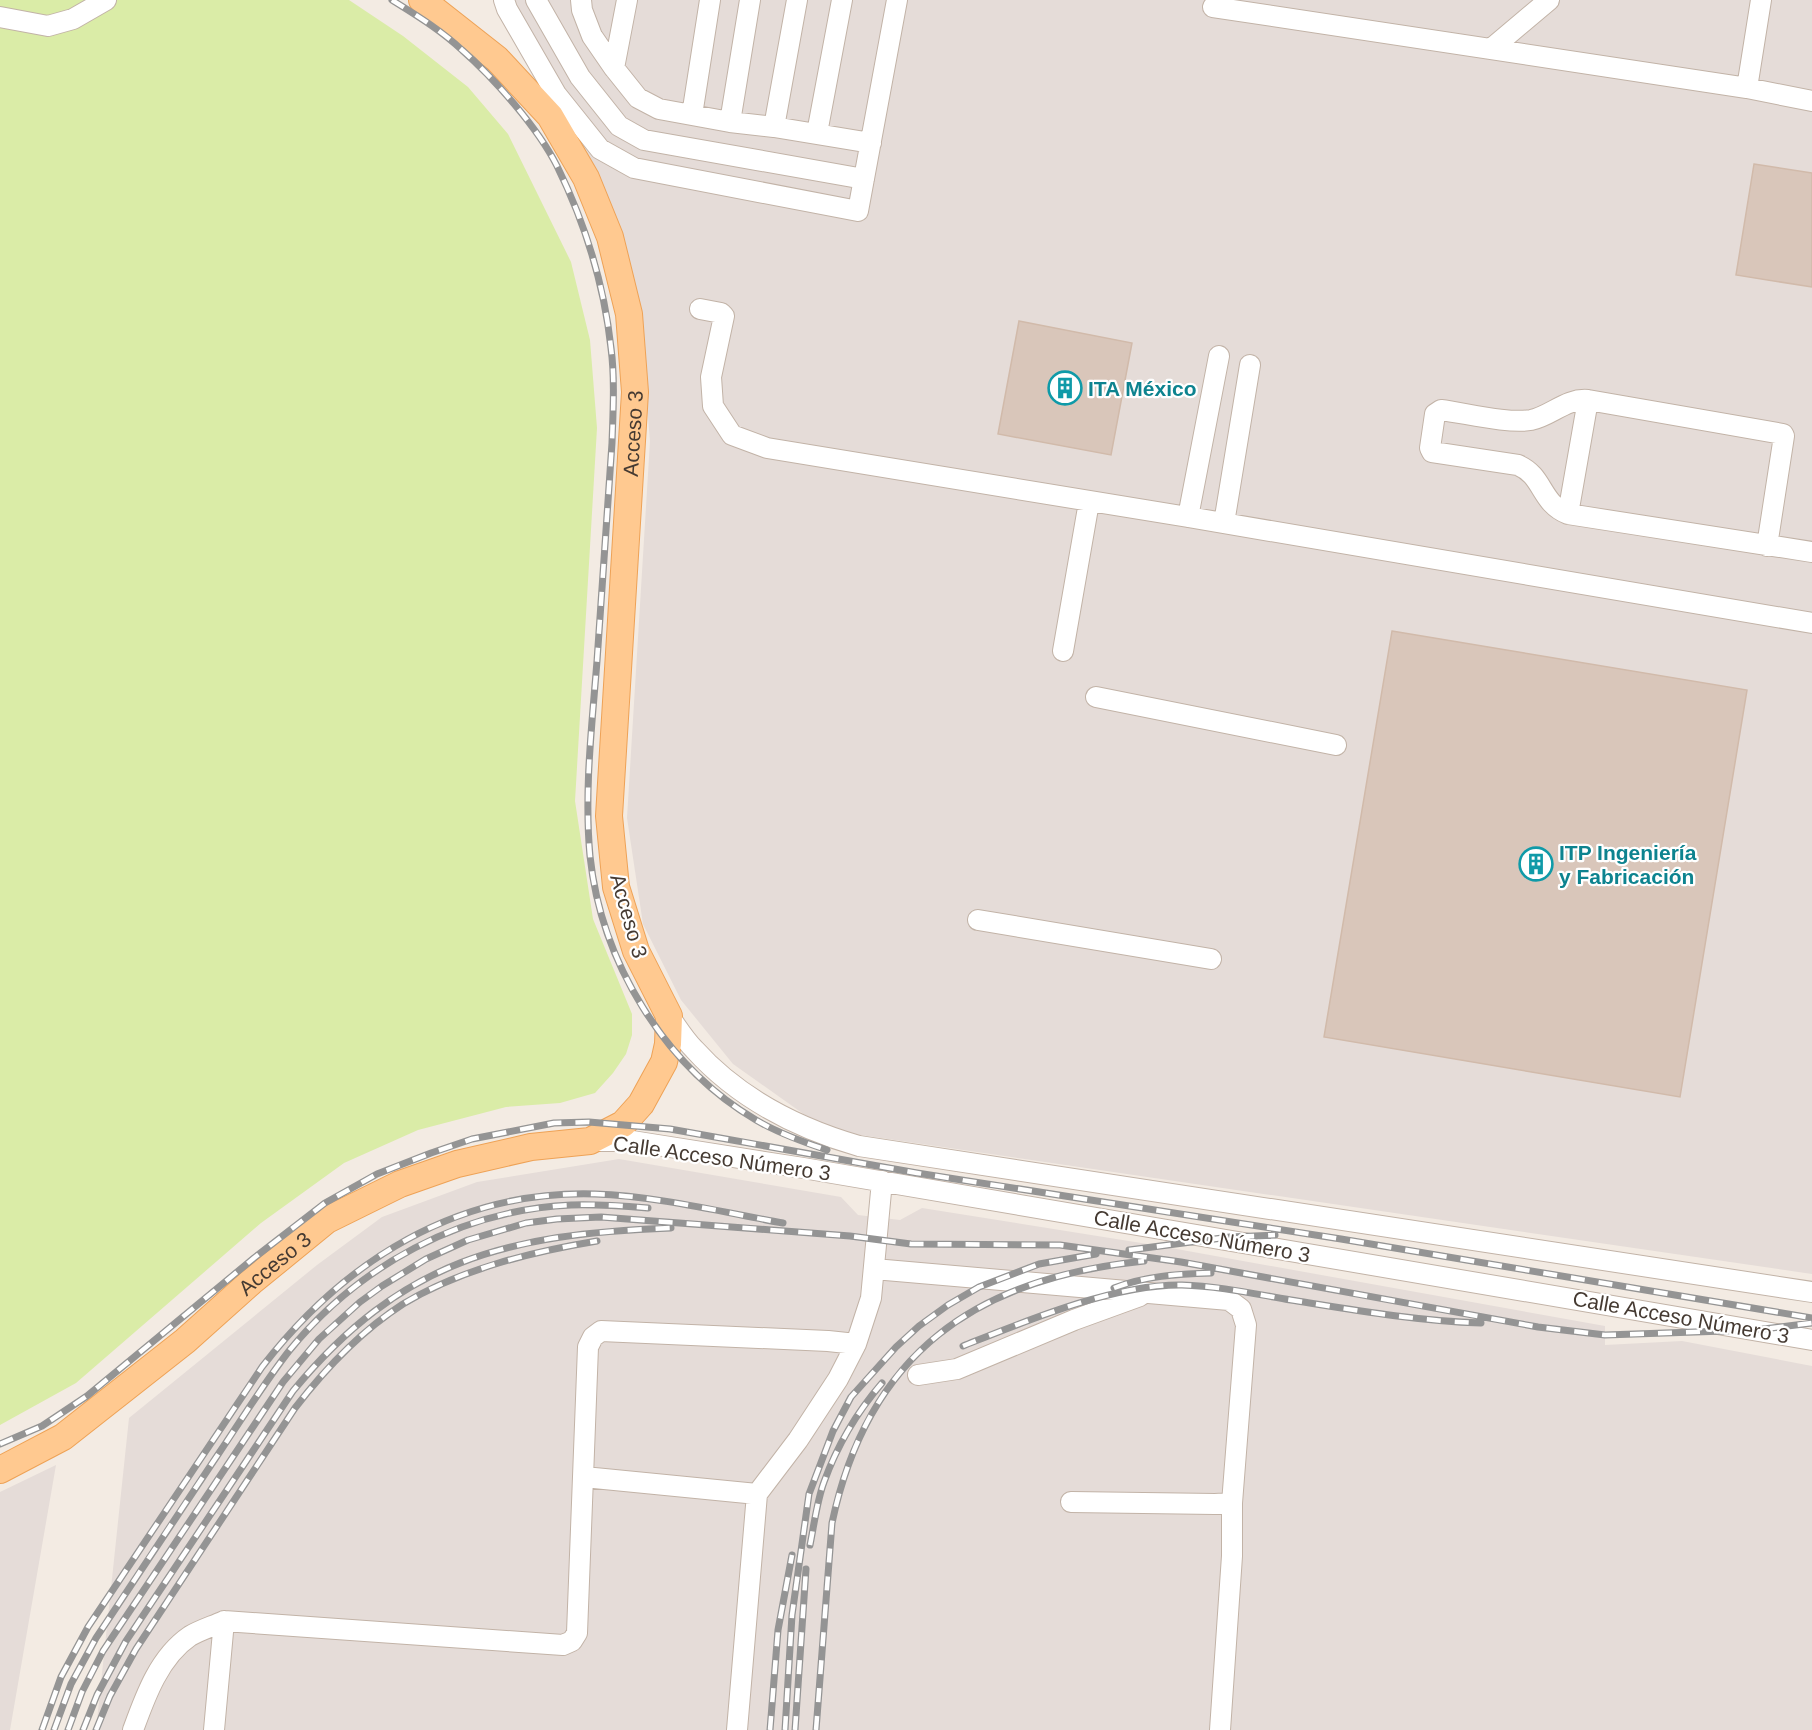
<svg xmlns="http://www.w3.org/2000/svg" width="1812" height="1730" viewBox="0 0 1812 1730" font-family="Helvetica,sans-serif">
  <rect width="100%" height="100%" fill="#f3ebe3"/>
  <!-- industrial -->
  <path fill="#e5dcd8" d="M 494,0 L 1812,0 L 1812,1274 L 826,1130 L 733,1064 L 681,1000 L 643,924 L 627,818 L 650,441 L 639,311 L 594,181 Z
    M 619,1159 L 841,1197 L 858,1215 L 900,1220 L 922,1208 L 1160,1246 L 1605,1326 L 1605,1345 L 1682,1341 L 1812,1366 L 1812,1730 L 96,1730 L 129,1418 L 317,1265 L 382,1217 L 477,1182 Z
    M 56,1465 L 10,1730 L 0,1730 L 0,1492 Z"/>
  <!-- green -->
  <path fill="#daeca7" d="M 0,0 L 349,0 L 403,36 L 468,87 L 508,134 L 571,262 L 590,340 L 597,428 L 575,801 L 593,919 L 632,1014 L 632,1035 L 626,1054 L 613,1073 L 595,1093 L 560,1103 L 506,1107 L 418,1130 L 344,1163 L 261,1223 L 76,1383 L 0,1425 Z"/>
  <!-- building -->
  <path fill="#d9c6ba" stroke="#d1baaa" stroke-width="1.5" d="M 1754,164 L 1812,173 L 1812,287 L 1736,275 Z
    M 1019,321 L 1132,343 L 1111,455 L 998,434 Z
    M 1392,631 L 1747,690 L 1680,1097 L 1324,1037 Z"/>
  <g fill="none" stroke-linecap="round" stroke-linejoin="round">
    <defs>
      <path id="minor" d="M 504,0 L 507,9 L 556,94 L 600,149 L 634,168 L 858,211 L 897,0
        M 536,0 L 580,77 L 619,126 L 644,140 L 864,179
        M 581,0 L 582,10 L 592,36 L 614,68 L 638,98 L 659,109 L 730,122 L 774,127 L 871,143
        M 1213,7 L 1747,88 L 1812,101
        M 0,17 L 48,26 L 73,19 L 106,0
        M 1491,49 L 1549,0
        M 614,68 L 627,0
        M 1747,88 L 1761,0
        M 692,115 L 710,0
        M 730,122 L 750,0
        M 774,127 L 797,0
        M 817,133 L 842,0
        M 700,309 L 721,313 L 724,316 L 711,377 L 713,406 L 732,435 L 767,448 L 1188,517 L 1812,623
        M 1568,514 C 1540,503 1544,476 1518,465 L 1432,452 L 1430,448 L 1435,414 L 1441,410 C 1465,413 1508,424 1531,420 C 1551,416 1566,398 1588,400
        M 1188,517 L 1219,356
        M 1224,523 L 1250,365
        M 1767,546 L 1784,436 L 1783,434 L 1588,400 L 1568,514 L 1812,552
        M 1063,651 L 1089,502
        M 1096,697 L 1336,745
        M 978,920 L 1211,959
        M 669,1016 C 677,1027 684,1039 694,1049 C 738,1098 797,1128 859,1146 L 1812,1292
        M 593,1141 L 632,1141 L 803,1168 L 1812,1340
        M 874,1269 L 1229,1300 L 1241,1309 L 1246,1325 L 1232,1503 L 1232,1556 L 1220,1730
        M 918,1375 L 957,1369 L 1074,1320 L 1140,1296
        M 584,1477 L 757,1494
        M 1071,1502 L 1215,1504 L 1232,1503
        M 133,1730 C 145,1697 159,1657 190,1636 C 200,1630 213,1626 224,1621 L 563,1645 L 572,1641 L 577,1633 L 588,1347 L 593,1337 L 601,1331 L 828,1341 L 856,1344
        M 214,1730 L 224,1621
        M 737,1730 L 757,1494 L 798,1440 L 838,1379 L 856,1344 L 871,1298 L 882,1181"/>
      <g id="major">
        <path id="s1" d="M 0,1470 L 63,1437 L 185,1341 L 251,1282 L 327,1220 L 400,1184 L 457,1164 L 531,1147 L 590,1141 L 623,1124 L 641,1104 L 664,1062 L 668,1044 L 669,1016 L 636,951 L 616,887 L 609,816 L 635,392 L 629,314 L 610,237 L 586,178 L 550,116 L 497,59 L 422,0"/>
      </g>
    </defs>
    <!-- minor casing -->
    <use href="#minor" stroke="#c2b3a7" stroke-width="22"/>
    <!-- major casing -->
    <use href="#major" stroke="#eea256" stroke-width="28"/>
    <!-- minor -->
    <use href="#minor" stroke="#fff" stroke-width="20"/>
    <!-- major -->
    <use href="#major" stroke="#ffc990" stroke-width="26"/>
    <defs>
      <path id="rail" d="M 392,0 C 416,15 441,30 462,50 C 494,78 538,128 557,166 C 585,223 604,284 611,348 C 615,379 613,412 612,443 C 607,516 602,588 597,661 C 592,725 584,791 590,856 C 601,961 664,1066 756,1120 C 778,1133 803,1142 827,1150
        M 1129,1250 L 1230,1237 L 1275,1235
        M 1114,1288 C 1145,1276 1177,1274 1211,1273
        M 963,1346 C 1026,1321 1114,1284 1182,1285 C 1219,1286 1255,1294 1291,1300 C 1354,1310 1417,1321 1481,1323
        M 0,1444 L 42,1426 L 87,1396 L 254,1258 L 325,1203 L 377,1174 L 431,1153 L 472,1139 L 554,1123 L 589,1122 L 670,1129 L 917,1173 L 1341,1239 L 1812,1318
        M 810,1545 C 814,1525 817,1501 824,1482 C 837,1446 857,1412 882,1383
        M 42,1730 L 61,1677 L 88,1627 L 262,1367 C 344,1261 457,1190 595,1194 C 656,1196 722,1212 783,1223
        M 54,1730 L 71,1684 L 96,1638 C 137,1576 178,1514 219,1453 C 242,1419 264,1383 289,1351 C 358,1266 461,1210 571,1205 C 597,1204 623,1206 648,1208
        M 68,1730 L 82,1692 L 103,1651 L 283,1382 L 319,1339 L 360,1302 L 382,1286 L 426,1259 L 468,1240 L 526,1223 L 557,1219 L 601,1217 L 850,1236 L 911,1244 L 1060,1245 L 1181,1262 L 1538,1327 L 1605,1335 L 1755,1330 L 1812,1323
        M 83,1730 L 97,1695 L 126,1641 L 293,1391 C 401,1260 507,1234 671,1228
        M 96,1730 L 110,1696 L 136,1649 L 295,1408 C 325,1369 361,1331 403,1304 C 461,1269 531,1252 597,1241
        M 770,1730 L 778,1630 L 792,1555
        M 785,1730 L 792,1615 L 809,1494 L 833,1431 L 851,1397 L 896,1347 L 919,1326 L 948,1305 L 979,1287 L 1039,1264 L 1096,1254
        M 795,1730 L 806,1569
        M 816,1730 L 832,1523 C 868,1353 976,1278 1144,1261"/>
    </defs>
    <!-- rail casing -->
    <use href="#rail" stroke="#949494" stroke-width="7"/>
    <!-- rail -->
    <use href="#rail" stroke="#fff" stroke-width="4.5" stroke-dasharray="14" stroke-linecap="butt"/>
  </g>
  <!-- icons -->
  <defs>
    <symbol id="building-ring" viewBox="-11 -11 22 22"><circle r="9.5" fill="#fff" stroke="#0f9aa8" stroke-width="1.5"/><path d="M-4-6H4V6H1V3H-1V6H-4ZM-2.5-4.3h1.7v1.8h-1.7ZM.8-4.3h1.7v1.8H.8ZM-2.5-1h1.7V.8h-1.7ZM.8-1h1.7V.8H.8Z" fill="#0f9aa8"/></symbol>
  </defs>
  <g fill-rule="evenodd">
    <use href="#building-ring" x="1046" y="369" width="38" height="38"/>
    <use href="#building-ring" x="1517" y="845" width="38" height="38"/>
  </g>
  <g text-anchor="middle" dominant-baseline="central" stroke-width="4.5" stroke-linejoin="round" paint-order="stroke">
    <!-- culture labels -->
    <g font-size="21" font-weight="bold" fill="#0d838f" stroke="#fff" text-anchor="start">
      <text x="1088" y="388">ITA México</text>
      <text x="1559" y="852">ITP Ingeniería<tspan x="1559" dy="24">y Fabricación</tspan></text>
    </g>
    <!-- street labels -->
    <g font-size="21" fill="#453a32" stroke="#fff">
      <text stroke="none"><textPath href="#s1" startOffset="1443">Acceso 3</textPath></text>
      <text transform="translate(629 916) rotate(74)">Acceso 3</text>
      <text transform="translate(722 1158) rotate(8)">Calle Acceso Número 3</text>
      <text transform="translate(1202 1236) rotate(10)">Calle Acceso Número 3</text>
      <text stroke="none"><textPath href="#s1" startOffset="345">Acceso 3</textPath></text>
      <text transform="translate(1681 1317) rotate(10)">Calle Acceso Número 3</text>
    </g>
  </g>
</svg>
